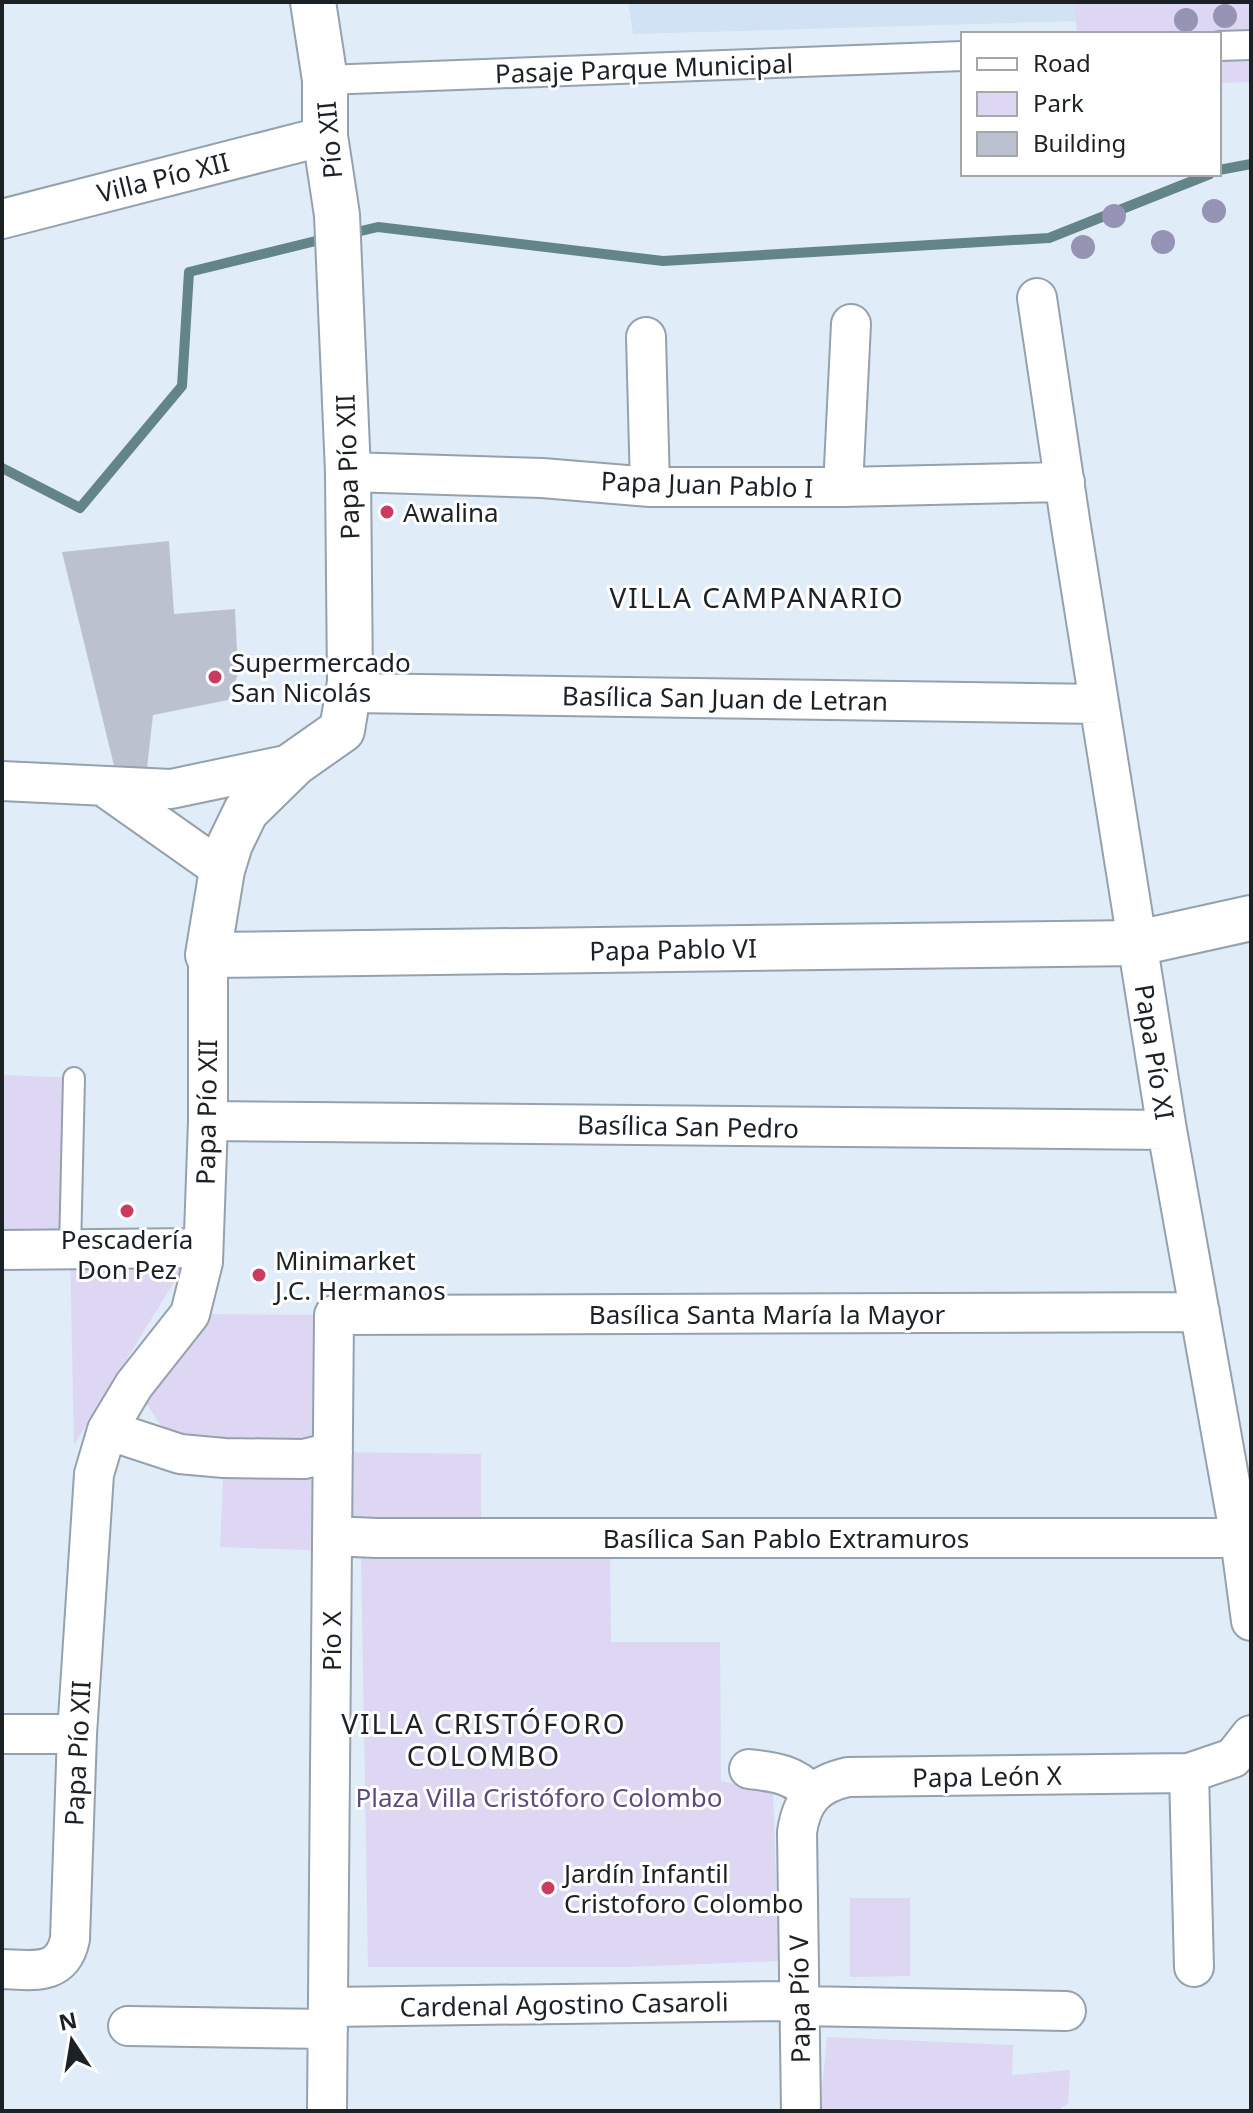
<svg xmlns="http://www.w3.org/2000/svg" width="1253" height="2113" viewBox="0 0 1253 2113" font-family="'Noto Sans',sans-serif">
  <rect width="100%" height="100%" fill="#e0ecf8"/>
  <!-- built -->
  <path fill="#d0e2f4" d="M 628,2 L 1075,2 L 1077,21 L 633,34 Z"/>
  <!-- green -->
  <path fill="#ddd7f3" d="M 1074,2 L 1251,2 L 1251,82 L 1219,83 L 1219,34 L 1077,34 Z
    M 2,1075 L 74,1078 L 70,1249 L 195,1248 L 74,1445 L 70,1250 L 2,1250 Z
    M 190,1314 L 334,1315 L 333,1452 L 481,1454 L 481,1538 L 332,1551 L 220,1547 L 224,1458 L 180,1454 L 134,1385 Z
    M 610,1544 L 611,1642 L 720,1642 L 721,1781 L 773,1793 L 779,1961 L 629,1967 L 368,1967 L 361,1547 Z
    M 850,1898 L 910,1898 L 910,1976 L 850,1977 Z
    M 827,2037 L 1013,2045 L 1012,2075 L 1070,2070 L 1068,2104 L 1056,2111 L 820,2111 Z"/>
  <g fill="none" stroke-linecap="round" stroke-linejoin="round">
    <!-- stream -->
    <path stroke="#638587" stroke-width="10" d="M 1219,170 L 1251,164
      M 348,234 L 378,227 L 663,261 L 1049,238 L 1210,174
      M 2,468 L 80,508 L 182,386 L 189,272 L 328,238"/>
  </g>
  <!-- building -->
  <path fill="#bcc1cf" d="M 169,541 L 174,614 L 235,609 L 238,674 L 228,700 L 153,715 L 146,777 L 116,774 L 62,552 Z"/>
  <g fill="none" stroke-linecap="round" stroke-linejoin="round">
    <defs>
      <path id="service" d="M 70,1250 L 74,1078"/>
      <path id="pedestrian" d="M 1219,46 L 1251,45
        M 325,80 L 963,56"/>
      <path id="minor" d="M 2,219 L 325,136
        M 1037,298 L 1070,520 L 1167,1130 L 1240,1538 L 1251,1621
        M 646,337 L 650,487
        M 348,472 L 542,478 L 650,487 L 843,487 L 1065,482
        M 843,487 L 851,324
        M 350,693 L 1099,704
        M 2,781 L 171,789 L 295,763
        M 103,786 L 222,870
        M 208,1121 L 1167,1130
        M 2,1250 L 195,1248 L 203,1262
        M 107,1430 L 180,1454 L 224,1458 L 304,1459 L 333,1452
        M 332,1536 L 376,1538 L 1240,1538
        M 2,1734 L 77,1734
        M 749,1769 C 775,1772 794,1774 812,1794
        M 1189,1773 L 1194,1967
        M 2,1969 C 32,1970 62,1977 70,1939 L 77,1734 L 94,1474 L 107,1430 L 134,1385 L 190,1314 L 203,1262 L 208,1121 L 208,955
        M 328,2007 L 785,2001 L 800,2006 L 1066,2011
        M 128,2026 L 328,2029
        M 327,2111 L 334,1315 L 1200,1312
        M 801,2111 L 797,1832 C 802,1799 816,1784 848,1777 L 1189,1773 L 1233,1758 L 1251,1735"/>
      <path id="tertiary" d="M 313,2 L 325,80 L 325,136 L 337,215 L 348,472 L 350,682 L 342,730 L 295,763 L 246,811 L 230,844 L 222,870 L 208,955 L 1138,943 L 1251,918"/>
    </defs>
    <!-- service casing -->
    <use href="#service" stroke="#95a1ac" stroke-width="24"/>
    <!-- pedestrian casing -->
    <use href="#pedestrian" stroke="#95a1ac" stroke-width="32"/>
    <!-- minor casing -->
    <use href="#minor" stroke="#95a1ac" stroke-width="42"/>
    <!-- tertiary casing -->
    <use href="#tertiary" stroke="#95a1ac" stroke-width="48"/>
    <!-- service -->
    <use href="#service" stroke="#fff" stroke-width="20"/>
    <!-- pedestrian -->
    <use href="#pedestrian" stroke="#fff" stroke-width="28"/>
    <!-- minor -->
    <use href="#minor" stroke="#fff" stroke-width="38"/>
    <!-- tertiary -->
    <use href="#tertiary" stroke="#fff" stroke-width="44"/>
  </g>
  <!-- trees -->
  <g fill="#9694b4">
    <circle cx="1225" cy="16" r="12"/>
    <circle cx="1186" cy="20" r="12"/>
    <circle cx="1214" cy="211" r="12"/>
    <circle cx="1114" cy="216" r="12"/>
    <circle cx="1163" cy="242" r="12"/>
    <circle cx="1083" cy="247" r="12"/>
  </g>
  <!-- markers -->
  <g fill="#cb3b60" stroke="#fff" stroke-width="3">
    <circle cx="387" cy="512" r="8"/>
    <circle cx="215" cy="677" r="8"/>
    <circle cx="127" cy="1211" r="8"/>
    <circle cx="259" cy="1275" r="8"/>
    <circle cx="548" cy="1888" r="8"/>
  </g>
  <g text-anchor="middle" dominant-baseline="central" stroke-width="6" stroke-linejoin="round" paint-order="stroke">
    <!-- street labels -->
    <g font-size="26" fill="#1c2125" stroke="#fff">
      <text transform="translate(644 68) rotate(-2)">Pasaje Parque Municipal</text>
      <text transform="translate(329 140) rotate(-95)">Pío XII</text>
      <text transform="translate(163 177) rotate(-14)">Villa Pío XII</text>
      <text transform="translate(347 467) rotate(-92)">Papa Pío XII</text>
      <text transform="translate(707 484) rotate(2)">Papa Juan Pablo I</text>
      <text transform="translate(725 698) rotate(1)">Basílica San Juan de Letran</text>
      <text transform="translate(673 949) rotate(-1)">Papa Pablo VI</text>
      <text transform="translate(1155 1052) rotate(81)">Papa Pío XI</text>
      <text transform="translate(206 1112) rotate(-89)">Papa Pío XII</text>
      <text transform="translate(688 1126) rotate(1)">Basílica San Pedro</text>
      <text x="767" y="1314">Basílica Santa María la Mayor</text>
      <text x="786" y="1538">Basílica San Pablo Extramuros</text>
      <text transform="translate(331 1641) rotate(-90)">Pío X</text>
      <text transform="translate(77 1753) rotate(-87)">Papa Pío XII</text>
      <text transform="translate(987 1776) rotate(-1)">Papa León X</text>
      <text transform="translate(799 1999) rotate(-91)">Papa Pío V</text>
      <text transform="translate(564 2004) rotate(-1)">Cardenal Agostino Casaroli</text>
    </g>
    <!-- poi labels -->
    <g font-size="26" fill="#1c2125" stroke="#fff" text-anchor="start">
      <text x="403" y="512">Awalina</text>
      <text x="231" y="662">Supermercado<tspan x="231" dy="30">San Nicolás</tspan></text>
      <text x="127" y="1239" text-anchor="middle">Pescadería<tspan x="127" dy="30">Don Pez</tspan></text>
      <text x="275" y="1260">Minimarket<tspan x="275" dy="30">J.C. Hermanos</tspan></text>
      <text x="564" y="1873">Jardín Infantil<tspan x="564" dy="30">Cristoforo Colombo</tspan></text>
    </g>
    <!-- park labels -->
    <g font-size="26" fill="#5a4c7c" stroke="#fff">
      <text x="539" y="1797">Plaza Villa Cristóforo Colombo</text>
    </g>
    <!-- neighbourhood labels -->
    <g font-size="28" letter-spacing="2" fill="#1c2125" stroke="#fff">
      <text x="757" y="597">VILLA CAMPANARIO</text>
      <text x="484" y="1723">VILLA CRISTÓFORO<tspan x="484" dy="32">COLOMBO</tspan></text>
    </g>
  </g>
  <!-- border -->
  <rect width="1253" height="2113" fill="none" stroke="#1c2125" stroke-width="8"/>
  <!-- legend -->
  <rect x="961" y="32" width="260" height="144" fill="#ffffff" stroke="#a4a6a8" stroke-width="2"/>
  <rect x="977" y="58" width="40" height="12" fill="#ffffff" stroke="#a4a6a8" stroke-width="2"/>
  <text x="1033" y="72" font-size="24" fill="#1c2125">Road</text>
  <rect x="977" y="92" width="40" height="24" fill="#ddd7f3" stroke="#a4a6a8" stroke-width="2"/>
  <text x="1033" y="112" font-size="24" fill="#1c2125">Park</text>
  <rect x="977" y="132" width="40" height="24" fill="#bcc1cf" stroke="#a4a6a8" stroke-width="2"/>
  <text x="1033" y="152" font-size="24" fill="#1c2125">Building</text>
  <!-- north arrow -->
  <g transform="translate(72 2041) rotate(348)" stroke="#ffffff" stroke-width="6" paint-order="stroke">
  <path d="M0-6L14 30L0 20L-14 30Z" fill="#1c2125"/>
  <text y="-12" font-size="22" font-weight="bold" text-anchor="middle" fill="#1c2125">N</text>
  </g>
</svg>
